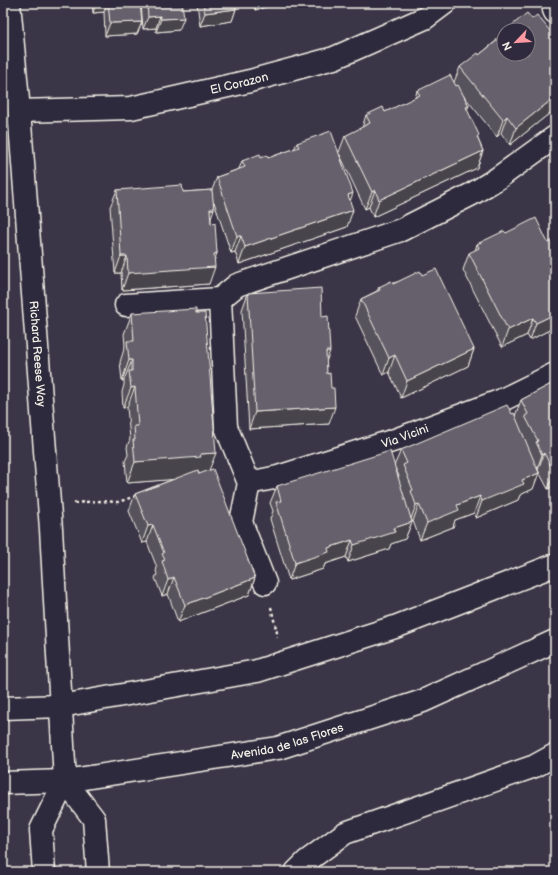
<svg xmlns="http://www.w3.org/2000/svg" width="558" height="875" viewBox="0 0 558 875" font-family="'Balsamiq Sans',sans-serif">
  <rect width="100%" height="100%" fill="#3b3647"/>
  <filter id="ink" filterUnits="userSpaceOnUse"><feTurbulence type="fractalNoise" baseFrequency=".025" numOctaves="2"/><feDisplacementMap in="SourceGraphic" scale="8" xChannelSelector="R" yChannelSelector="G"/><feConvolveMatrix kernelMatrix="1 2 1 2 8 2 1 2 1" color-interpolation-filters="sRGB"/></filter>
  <g filter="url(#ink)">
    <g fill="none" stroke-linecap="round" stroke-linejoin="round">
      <defs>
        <g id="minor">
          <path id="s1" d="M 9,3 L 19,111 L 51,529 L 65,781 L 41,830 L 44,872"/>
          <path d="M 554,10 L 555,12"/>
          <path id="s2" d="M 19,111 L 131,108 L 250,81 L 334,58 L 425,18 L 445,3"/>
          <path d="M 220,299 L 226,427 L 249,483 L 241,522 L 265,583"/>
          <path d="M 126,305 L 220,299 L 237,285 L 401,230 L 472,194 L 498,178 L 555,137"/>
          <path id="s3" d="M 249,483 L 278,477 L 395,440 L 502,400 L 555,374"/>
          <path d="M 65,781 L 94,819 L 98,872"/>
          <path d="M 296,872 L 307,861 L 345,833 L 535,766 L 555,755"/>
        </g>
        <g id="major">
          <path d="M 3,708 L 61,706 L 257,671 L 395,627 L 555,565"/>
          <path id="s4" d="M 3,783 L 65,781 L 278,748 L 423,701 L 555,641"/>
        </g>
      </defs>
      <!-- minor casing -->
      <use href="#minor" stroke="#f4f1e8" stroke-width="25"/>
      <!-- major casing -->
      <use href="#major" stroke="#f4f1e8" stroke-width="25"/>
      <!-- path -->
      <path stroke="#f4f1e8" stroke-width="2.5" stroke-dasharray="3 3" stroke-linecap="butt" d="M 74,503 L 97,501 L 118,502 L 136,496
        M 271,607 L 278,637"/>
      <!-- minor -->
      <use href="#minor" stroke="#2f2a3d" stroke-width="22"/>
      <!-- major -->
      <use href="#major" stroke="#2f2a3d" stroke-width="22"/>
    </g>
    <!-- wall -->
    <path fill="#57535d" stroke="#f4f1e8" d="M 92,3 L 140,3 L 142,22 L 137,34 L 105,36 L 104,12 L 93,13 Z
      M 141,3 L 182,3 L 179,30 L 156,32 L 156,28 L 143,29 Z
      M 197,3 L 235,3 L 236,9 L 232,21 L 200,26 Z
      M 253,3 L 280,3 L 255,10 Z
      M 532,19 L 555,37 L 555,109 L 510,145 L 501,133 L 497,137 L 464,96 L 469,106 L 467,110 L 478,139 L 483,151 L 477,168 L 373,217 L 369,207 L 365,209 L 340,155 L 350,201 L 347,227 L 239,264 L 235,252 L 231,253 L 214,202 L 211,217 L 211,224 L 217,253 L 214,260 L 209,284 L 122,290 L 121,273 L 115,273 L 110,207 L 117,190 L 183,192 L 212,190 L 217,177 L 239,169 L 242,161 L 261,158 L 268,158 L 294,149 L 297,143 L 339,152 L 345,136 L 362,128 L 366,115 L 385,112 L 415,98 L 417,91 L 454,82 L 460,67 L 479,55 L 496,41 L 498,37 Z
      M 506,233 L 548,243 L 555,243 L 555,327 L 530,340 L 527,335 L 502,347 L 463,270 L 469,253 L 475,251 L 477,244 Z
      M 422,275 L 474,349 L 468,366 L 401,398 L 389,372 L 383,375 L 355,316 L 361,299 L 377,291 L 379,287 Z
      M 248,293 L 322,317 L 326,362 L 329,424 L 249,429 L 242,310 Z
      M 132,313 L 210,470 L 255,578 L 249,595 L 178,622 L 168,594 L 162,596 L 155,578 L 157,574 L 156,571 L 157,568 L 147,542 L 142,543 L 129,511 L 135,494 L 174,479 L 127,483 L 125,461 L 128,455 L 127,447 L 130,439 L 127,407 L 123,408 L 122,392 L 124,385 L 124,380 L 122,381 L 120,362 L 125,346 L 124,334 Z
      M 555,382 L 555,485 L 548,489 L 538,470 L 533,489 L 520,495 L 518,500 L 476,518 L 474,513 L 455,520 L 453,527 L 420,540 L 413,521 L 412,522 L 405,539 L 391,544 L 389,549 L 348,562 L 346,557 L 325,564 L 323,569 L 289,580 L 270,519 L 273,511 L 270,503 L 277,486 L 398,478 L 399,476 L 394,466 L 401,450 L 512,414 L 515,416 L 521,400 Z"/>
    <!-- shaded-wall -->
    <path fill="#47444c" stroke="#f4f1e8" d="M 96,3 L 107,3 L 104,12 L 93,13 Z
      M 257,3 L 280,3 L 255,10 Z
      M 236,9 L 232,21 L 200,26 L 205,13 Z
      M 160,16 L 156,28 L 143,29 L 148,17 Z
      M 184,18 L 179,30 L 156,32 L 161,19 Z
      M 142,22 L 137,34 L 105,36 L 110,23 Z
      M 555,97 L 555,109 L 510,145 L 516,128 Z
      M 507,116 L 501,133 L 497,137 L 503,120 Z
      M 483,151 L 477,168 L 373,217 L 379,200 Z
      M 375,190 L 369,207 L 365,209 L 372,192 Z
      M 353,193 L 347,210 L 348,195 Z
      M 210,209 L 214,209 L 208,226 Z
      M 353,210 L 347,227 L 239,264 L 245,247 Z
      M 237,236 L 241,236 L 235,252 L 231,253 Z
      M 217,253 L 212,267 L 215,267 L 209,284 L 122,290 L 128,273 Z
      M 121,256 L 127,256 L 121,273 L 115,273 Z
      M 555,314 L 555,327 L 530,340 L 536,323 Z
      M 533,318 L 527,335 L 502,347 L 508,330 Z
      M 474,349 L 468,366 L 401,398 L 407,381 Z
      M 326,351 L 330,351 L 324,368 Z
      M 395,355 L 389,372 L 383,375 L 389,358 Z
      M 129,360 L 132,360 L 124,380 L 122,381 Z
      M 135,387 L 127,407 L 123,408 L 131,388 Z
      M 335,407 L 329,424 L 249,429 L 255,412 Z
      M 216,453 L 208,473 L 193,478 L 127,483 L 135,462 L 200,454 Z
      M 544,453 L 538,470 L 536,472 L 542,455 Z
      M 554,472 L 555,472 L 555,485 L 548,489 Z
      M 539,473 L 533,489 L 520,495 L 518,500 L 476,518 L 482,501 L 522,480 Z
      M 480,496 L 474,513 L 455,520 L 453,527 L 420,540 L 427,523 L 457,505 Z
      M 419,504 L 413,521 L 410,522 L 416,505 Z
      M 412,522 L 405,539 L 391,544 L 389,549 L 348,562 L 354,545 L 394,528 Z
      M 153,525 L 147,542 L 142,543 L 148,526 Z
      M 352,540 L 346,557 L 325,564 L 323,569 L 289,580 L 295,563 L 328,548 Z
      M 174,577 L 168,594 L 162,596 L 168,580 Z
      M 255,578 L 249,595 L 178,622 L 185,605 Z"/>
    <!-- building -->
    <path fill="#65616c" stroke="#f4f1e8" d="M 108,3 L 140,3 L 142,22 L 110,23 Z
      M 147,3 L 182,3 L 184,18 L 161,19 L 160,16 L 148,17 Z
      M 203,3 L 235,3 L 236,9 L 205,13 Z
      M 527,13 L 532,19 L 537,15 L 555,37 L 555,97 L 516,128 L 507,116 L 503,120 L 460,67 L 478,53 L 479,55 L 499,39 L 498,37 L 504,32 L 504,54 L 528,54 L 528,30 L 506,30 Z
      M 450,75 L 456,86 L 458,85 L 469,106 L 466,107 L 479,135 L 477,137 L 483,151 L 379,200 L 375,190 L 372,192 L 345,136 L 370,123 L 366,115 L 383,107 L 385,112 L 420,95 L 417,91 Z
      M 331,131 L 353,193 L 348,195 L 353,210 L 245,247 L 241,236 L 237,236 L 217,177 L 245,167 L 242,161 L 260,154 L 261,158 L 267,155 L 268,158 L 299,147 L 297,143 Z
      M 182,185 L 183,192 L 212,190 L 214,209 L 210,209 L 211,224 L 215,223 L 217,253 L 214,254 L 215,267 L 128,273 L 127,256 L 121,256 L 117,190 Z
      M 536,218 L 548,243 L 553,240 L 555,243 L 555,314 L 536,323 L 533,318 L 508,330 L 469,253 L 479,248 L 477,244 L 504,231 L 506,233 Z
      M 436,269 L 474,349 L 407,381 L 395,355 L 389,358 L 361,299 L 380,290 L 379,287 L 391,281 L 393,284 L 420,271 L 422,275 Z
      M 321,288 L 322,317 L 328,316 L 330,351 L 326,351 L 327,374 L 330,373 L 331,388 L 334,388 L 335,407 L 255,412 L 248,293 Z
      M 196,309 L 196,313 L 205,313 L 216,453 L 200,454 L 201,457 L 135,462 L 133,440 L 135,440 L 134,426 L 138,426 L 135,387 L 131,388 L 129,371 L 132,371 L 132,360 L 129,360 L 127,341 L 134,341 L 132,313 Z
      M 555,382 L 555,472 L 554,472 L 544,453 L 542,455 L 536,442 L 538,441 L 525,416 L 528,414 L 521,400 Z
      M 507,405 L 512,414 L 514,413 L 539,473 L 522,480 L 524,484 L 482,501 L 480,496 L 457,505 L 459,510 L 427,523 L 419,504 L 416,505 L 411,491 L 413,490 L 403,465 L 407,463 L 401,450 Z
      M 390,451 L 412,522 L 394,528 L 395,532 L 354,545 L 352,540 L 328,548 L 329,552 L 295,563 L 276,502 L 281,501 L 277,486 Z
      M 213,469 L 255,578 L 185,605 L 174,577 L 168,580 L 162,561 L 165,560 L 162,554 L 164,553 L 153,525 L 148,526 L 135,494 L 198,470 L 199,474 Z"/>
  </g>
  <g text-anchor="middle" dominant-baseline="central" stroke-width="4" stroke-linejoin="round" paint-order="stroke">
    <!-- street labels -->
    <g font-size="12" fill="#f4f1e8" stroke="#2f2a3d">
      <text stroke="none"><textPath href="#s2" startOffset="223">El Corazon</textPath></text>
      <text stroke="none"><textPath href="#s1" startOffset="352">Richard Reese Way</textPath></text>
      <text stroke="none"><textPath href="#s3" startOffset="163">Via Vicini</textPath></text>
      <text stroke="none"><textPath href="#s4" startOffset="288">Avenida de las Flores</textPath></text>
    </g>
  </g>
  <!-- margin -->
  <rect width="558" height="875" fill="none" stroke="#2f2a3d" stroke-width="16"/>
  <rect x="8" y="8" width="542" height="859" fill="none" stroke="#f4f1e8" stroke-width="1.5" filter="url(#ink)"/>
  <!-- north arrow -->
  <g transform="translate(516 42) rotate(245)"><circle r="19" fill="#2f2a3d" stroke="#7e7a81"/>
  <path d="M0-3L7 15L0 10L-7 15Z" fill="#ff9aa2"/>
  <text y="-6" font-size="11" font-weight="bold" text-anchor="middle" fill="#f4f1e8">N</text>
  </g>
</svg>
